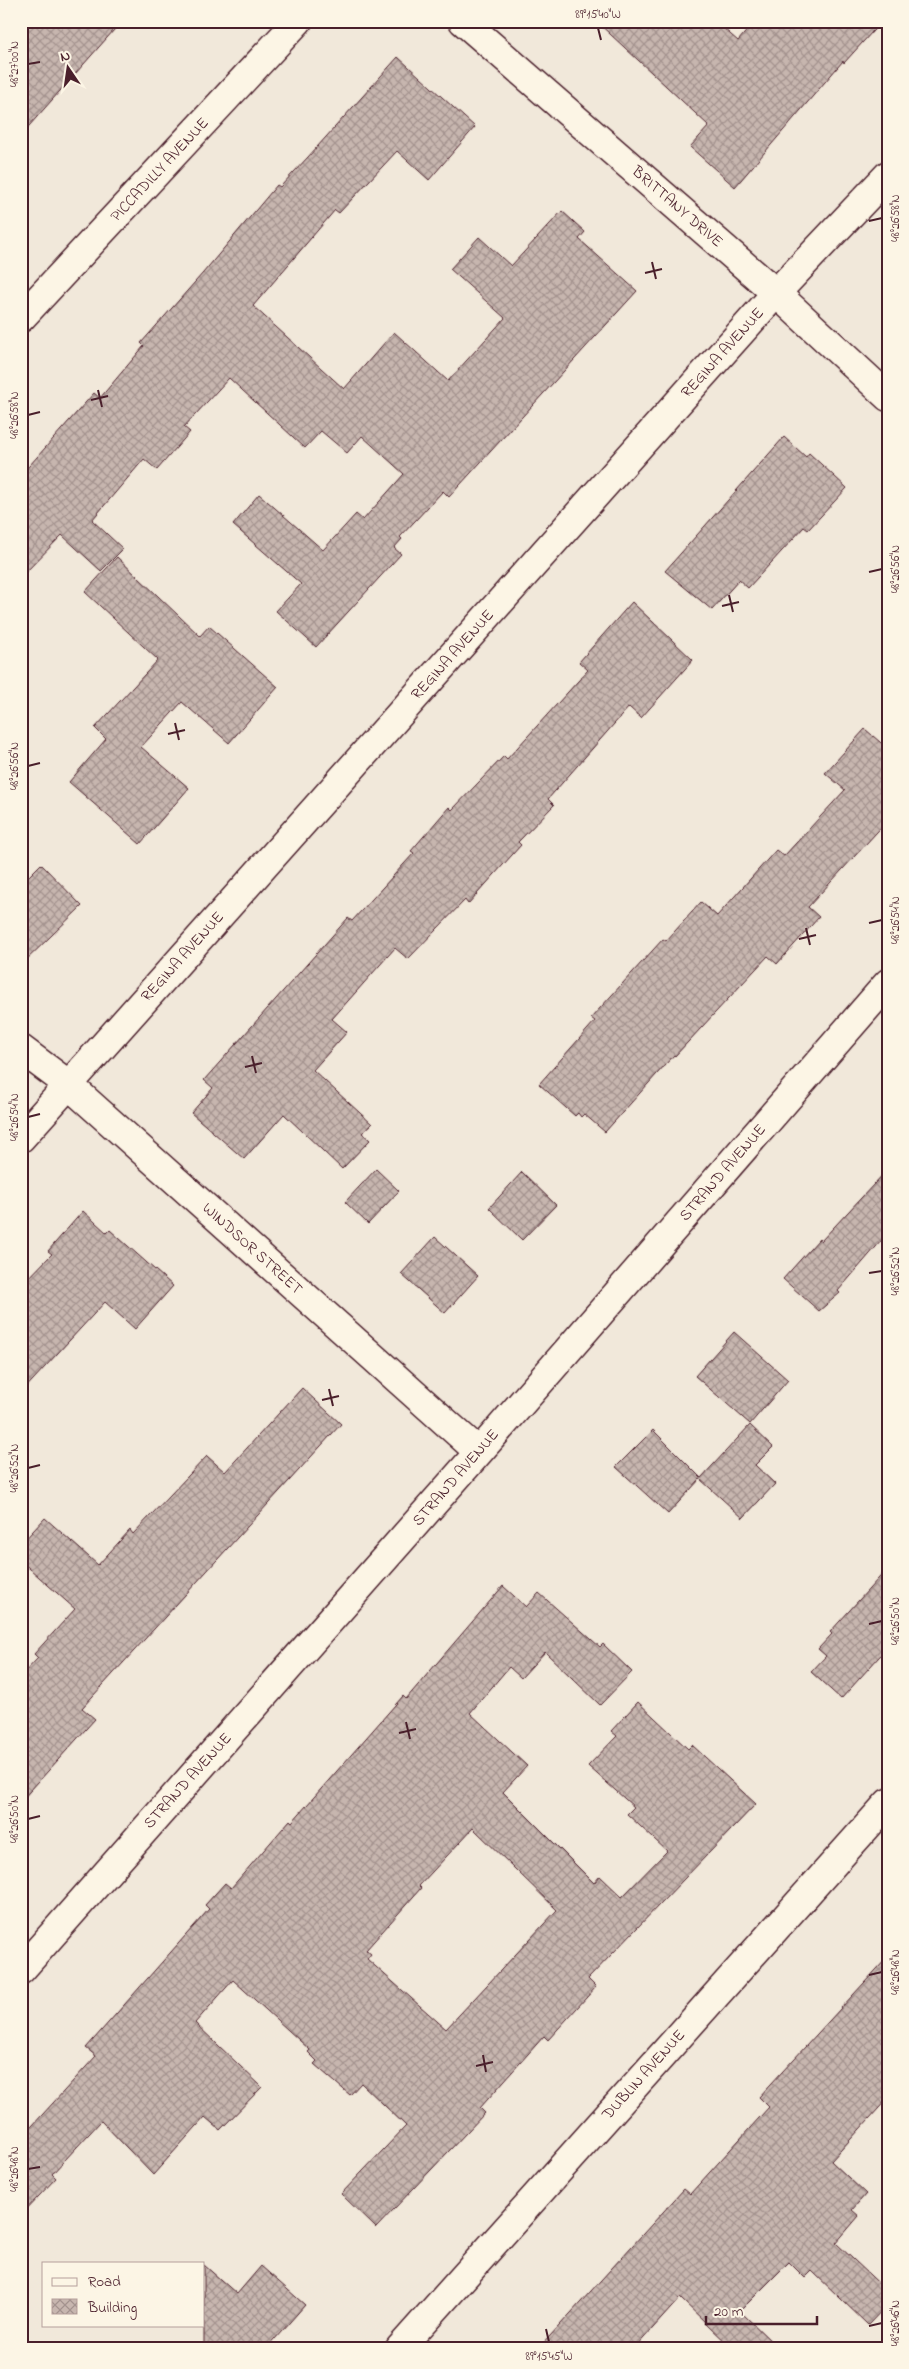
<svg xmlns="http://www.w3.org/2000/svg" width="909" height="2369" viewBox="0 0 909 2369" font-family="'Indie Flower',sans-serif">
  <defs>
    <pattern id="building-cross-hatch" width="8" height="8" patternUnits="userSpaceOnUse" patternTransform="scale(1.25)"><rect width="8" height="8" fill="#c7b6af"/><path d="M0 0l8 8M0 8l8-8" fill="none" stroke="#a4938f"/></pattern>
  </defs>
  <rect width="100%" height="100%" fill="#f1e8da"/>
  <filter id="ink" filterUnits="userSpaceOnUse"><feTurbulence type="fractalNoise" baseFrequency=".02" numOctaves="2"/><feDisplacementMap in="SourceGraphic" scale="10" xChannelSelector="R" yChannelSelector="G"/><feConvolveMatrix kernelMatrix="1 2 1 2 8 2 1 2 1" color-interpolation-filters="sRGB"/></filter>
  <g filter="url(#ink)">
    <!-- building -->
    <path fill="url(#building-cross-hatch)" stroke="#4a1f2b" fill-rule="evenodd" d="M 21,21 L 122,21 L 21,135 Z
      M 596,21 L 715,21 L 738,41 L 755,21 L 882,21 L 844,63 L 843,61 L 735,187 L 690,147 L 709,126 Z
      M 398,57 L 475,127 L 429,180 L 397,151 L 339,213 L 335,210 L 253,306 L 344,389 L 394,332 L 448,381 L 505,318 L 450,269 L 479,237 L 511,266 L 562,211 L 585,232 L 579,239 L 637,291 L 449,497 L 443,491 L 400,537 L 402,539 L 394,548 L 401,554 L 316,647 L 276,611 L 301,584 L 233,525 L 259,494 L 323,550 L 356,514 L 363,520 L 404,474 L 362,436 L 347,453 L 321,431 L 305,448 L 229,378 L 184,427 L 190,432 L 157,470 L 144,459 L 92,520 L 123,549 L 101,571 L 62,535 L 21,577 L 21,475 L 94,393 L 100,398 L 144,346 L 141,343 L 203,273 L 277,185 L 280,187 L 308,157 Z
      M 784,437 L 806,457 L 809,453 L 847,488 L 808,530 L 804,527 L 748,588 L 739,580 L 712,610 L 665,571 Z
      M 117,557 L 200,636 L 209,626 L 278,687 L 229,743 L 182,702 L 141,747 L 189,788 L 140,844 L 69,782 L 106,739 L 95,728 L 158,660 L 85,592 Z
      M 632,602 L 693,660 L 641,718 L 629,707 L 548,799 L 554,805 L 518,842 L 521,845 L 468,904 L 465,900 L 408,959 L 395,948 L 332,1019 L 347,1032 L 313,1070 L 372,1124 L 362,1133 L 370,1140 L 342,1169 L 284,1114 L 244,1159 L 191,1113 L 213,1088 L 204,1080 L 348,918 L 352,921 L 414,853 L 411,851 L 449,807 L 452,810 L 504,756 L 507,759 L 588,670 L 579,662 Z
      M 865,729 L 888,749 L 888,820 L 808,907 L 819,917 L 777,964 L 768,956 L 675,1056 L 674,1055 L 605,1132 L 584,1114 L 581,1117 L 578,1113 L 575,1116 L 539,1084 L 595,1021 L 591,1018 L 663,939 L 666,941 L 701,902 L 717,916 L 776,850 L 784,856 L 845,790 L 825,773 Z
      M 41,864 L 82,906 L 21,965 L 21,884 Z
      M 376,1169 L 399,1191 L 368,1224 L 345,1202 Z
      M 888,1169 L 888,1233 L 838,1291 L 840,1293 L 819,1311 L 783,1279 L 819,1239 L 821,1241 Z
      M 522,1172 L 556,1205 L 522,1240 L 489,1208 Z
      M 83,1211 L 107,1233 L 110,1230 L 173,1286 L 135,1329 L 105,1302 L 21,1393 L 21,1286 L 52,1254 L 48,1251 Z
      M 435,1237 L 478,1276 L 445,1313 L 401,1274 Z
      M 734,1332 L 788,1380 L 750,1424 L 695,1376 Z
      M 302,1388 L 341,1424 L 82,1708 L 95,1719 L 21,1801 L 21,1676 L 38,1658 L 34,1654 L 75,1609 L 21,1561 L 21,1544 L 45,1518 L 98,1565 L 130,1530 L 133,1534 L 207,1456 L 225,1472 Z
      M 750,1425 L 773,1447 L 755,1465 L 775,1484 L 743,1518 L 700,1479 L 668,1514 L 616,1467 L 653,1430 L 701,1478 Z
      M 888,1568 L 888,1647 L 841,1699 L 811,1672 L 826,1656 L 818,1649 L 832,1634 L 830,1632 Z
      M 503,1586 L 526,1607 L 539,1593 L 600,1647 L 603,1644 L 632,1672 L 600,1705 L 545,1652 L 521,1678 L 509,1667 L 470,1713 L 527,1766 L 503,1792 L 594,1883 L 600,1876 L 622,1897 L 667,1851 L 627,1814 L 634,1807 L 588,1766 L 617,1736 L 611,1731 L 638,1702 L 688,1749 L 692,1745 L 756,1804 L 588,1979 L 596,1987 L 548,2040 L 544,2036 L 480,2108 L 485,2113 L 376,2228 L 341,2194 L 406,2126 L 361,2083 L 350,2095 L 314,2064 L 317,2061 L 308,2052 L 310,2050 L 233,1980 L 195,2023 L 262,2087 L 220,2130 L 205,2117 L 153,2175 L 101,2121 L 52,2174 L 56,2178 L 21,2215 L 21,2138 L 96,2056 L 86,2048 L 209,1909 L 205,1905 L 225,1883 L 231,1888 L 290,1820 L 292,1822 L 403,1696 L 406,1699 ZM 473,1828 L 557,1910 L 446,2029 L 367,1959 L 371,1954 L 366,1950 L 421,1888 L 419,1886 Z
      M 888,1957 L 888,2098 L 831,2161 L 866,2194 L 852,2210 L 859,2216 L 836,2243 L 888,2292 L 888,2304 L 868,2325 L 812,2271 L 805,2278 L 789,2262 L 740,2311 L 778,2348 L 732,2348 L 680,2298 L 635,2348 L 539,2348 L 684,2189 L 690,2194 L 769,2107 L 759,2097 Z
      M 204,2265 L 237,2294 L 261,2266 L 305,2305 L 267,2348 L 204,2348 Z"/>
    <g fill="none" stroke-linecap="round" stroke-linejoin="round">
      <defs>
        <path id="minor" d="M 463,21 L 776,293 L 888,397
          M 21,318 L 298,21
          M 21,1049 L 69,1085 L 479,1452
          M 21,1138 L 776,293 L 888,175
          M 21,1970 L 479,1452 L 888,983
          M 400,2348 L 888,1803"/>
      </defs>
      <!-- minor casing -->
      <use href="#minor" stroke="#4a1f2b" stroke-width="31"/>
      <!-- minor -->
      <use href="#minor" stroke="#fcf5e5" stroke-width="28"/>
    </g>
  </g>
  <!-- ticks -->
  <path fill="none" stroke="#4a1f2b" stroke-width="2" d="M 598,28 L 601,40M 28,64 L 40,62M 869,221 L 882,218M 652,262 L 656,279M 645,273 L 662,269M 98,390 L 102,407M 91,400 L 108,396M 28,415 L 40,412M 869,572 L 882,569M 729,595 L 733,612M 722,606 L 739,602M 175,723 L 179,740M 168,734 L 185,730M 28,766 L 40,763M 869,923 L 882,920M 806,928 L 810,945M 799,939 L 816,935M 252,1056 L 256,1073M 245,1067 L 262,1063M 28,1117 L 40,1114M 869,1273 L 882,1271M 329,1389 L 333,1406M 322,1400 L 339,1396M 28,1468 L 40,1465M 869,1624 L 882,1621M 406,1722 L 410,1739M 399,1733 L 416,1729M 28,1819 L 40,1816M 869,1975 L 882,1972M 483,2055 L 486,2072M 476,2066 L 493,2062M 28,2169 L 40,2167M 869,2326 L 882,2323M 546,2329 L 549,2342"/>
  <g text-anchor="middle" dominant-baseline="central" stroke-width="4" stroke-linejoin="round" paint-order="stroke">
    <!-- street labels -->
    <g font-size="16" fill="#4a1f2b" stroke="#fcf5e5">
      <text transform="translate(160 170) rotate(-47)">PICCADILLY AVENUE</text>
      <text transform="translate(677 207) rotate(41)">BRITTANY DRIVE</text>
      <text transform="translate(723 353) rotate(-48)">REGINA AVENUE</text>
      <text transform="translate(453 655) rotate(-48)">REGINA AVENUE</text>
      <text transform="translate(183 957) rotate(-48)">REGINA AVENUE</text>
      <text transform="translate(723 1173) rotate(-49)">STRAND AVENUE</text>
      <text transform="translate(252 1249) rotate(42)">WINDSOR STREET</text>
      <text transform="translate(456 1478) rotate(-49)">STRAND AVENUE</text>
      <text transform="translate(188 1781) rotate(-48)">STRAND AVENUE</text>
      <text transform="translate(644 2075) rotate(-48)">DUBLIN AVENUE</text>
    </g>
  </g>
  <!-- margin -->
  <rect width="909" height="2369" fill="none" stroke="#fcf5e5" stroke-width="55"/>
  <!-- legend -->
  <rect x="42" y="2262" width="162" height="65" fill="#fcf5e5" stroke="#b59f9b"/>
  <rect x="52" y="2278" width="25" height="8" fill="#fcf5e5" stroke="#b59f9b"/>
  <text x="88" y="2286" font-size="15" fill="#4a1f2b">Road</text>
  <rect x="52" y="2299" width="25" height="15" fill="url(#building-cross-hatch)" stroke="#b59f9b"/>
  <text x="88" y="2312" font-size="15" fill="#4a1f2b">Building</text>
  <!-- north arrow -->
  <g transform="translate(68 68) rotate(347)" stroke="#fcf5e5" stroke-width="4" paint-order="stroke">
  <path d="M0-4L9 19L0 12L-9 19Z" fill="#4a1f2b"/>
  <text y="-8" font-size="14" font-weight="bold" text-anchor="middle" fill="#4a1f2b">N</text>
  </g>
  <!-- scale -->
  <path d="M706 2316v8h111v-8" fill="none" stroke="#4a1f2b" stroke-width="2.5"/>
  <text x="714" y="2316" font-size="15" fill="#4a1f2b" stroke="#fcf5e5" stroke-width="4" paint-order="stroke">20 m</text>
  <rect x="28" y="28" width="854" height="2314" fill="none" stroke="#4a1f2b" stroke-width="2"/>
  <g font-size="12" text-anchor="middle" fill="#4a1f2b">
    <text x="598" y="18">89°15'40"W</text>
    <text transform="translate(14 64) rotate(-90)" y="4">48°27'00"N</text>
    <text transform="translate(895 218) rotate(-90)" y="4">48°26'58"N</text>
    <text transform="translate(14 415) rotate(-90)" y="4">48°26'58"N</text>
    <text transform="translate(895 569) rotate(-90)" y="4">48°26'56"N</text>
    <text transform="translate(14 766) rotate(-90)" y="4">48°26'56"N</text>
    <text transform="translate(895 920) rotate(-90)" y="4">48°26'54"N</text>
    <text transform="translate(14 1117) rotate(-90)" y="4">48°26'54"N</text>
    <text transform="translate(895 1271) rotate(-90)" y="4">48°26'52"N</text>
    <text transform="translate(14 1468) rotate(-90)" y="4">48°26'52"N</text>
    <text transform="translate(895 1621) rotate(-90)" y="4">48°26'50"N</text>
    <text transform="translate(14 1819) rotate(-90)" y="4">48°26'50"N</text>
    <text transform="translate(895 1972) rotate(-90)" y="4">48°26'48"N</text>
    <text transform="translate(14 2169) rotate(-90)" y="4">48°26'48"N</text>
    <text transform="translate(895 2323) rotate(-90)" y="4">48°26'46"N</text>
    <text x="549" y="2360">89°15'45"W</text>
  </g>
</svg>
